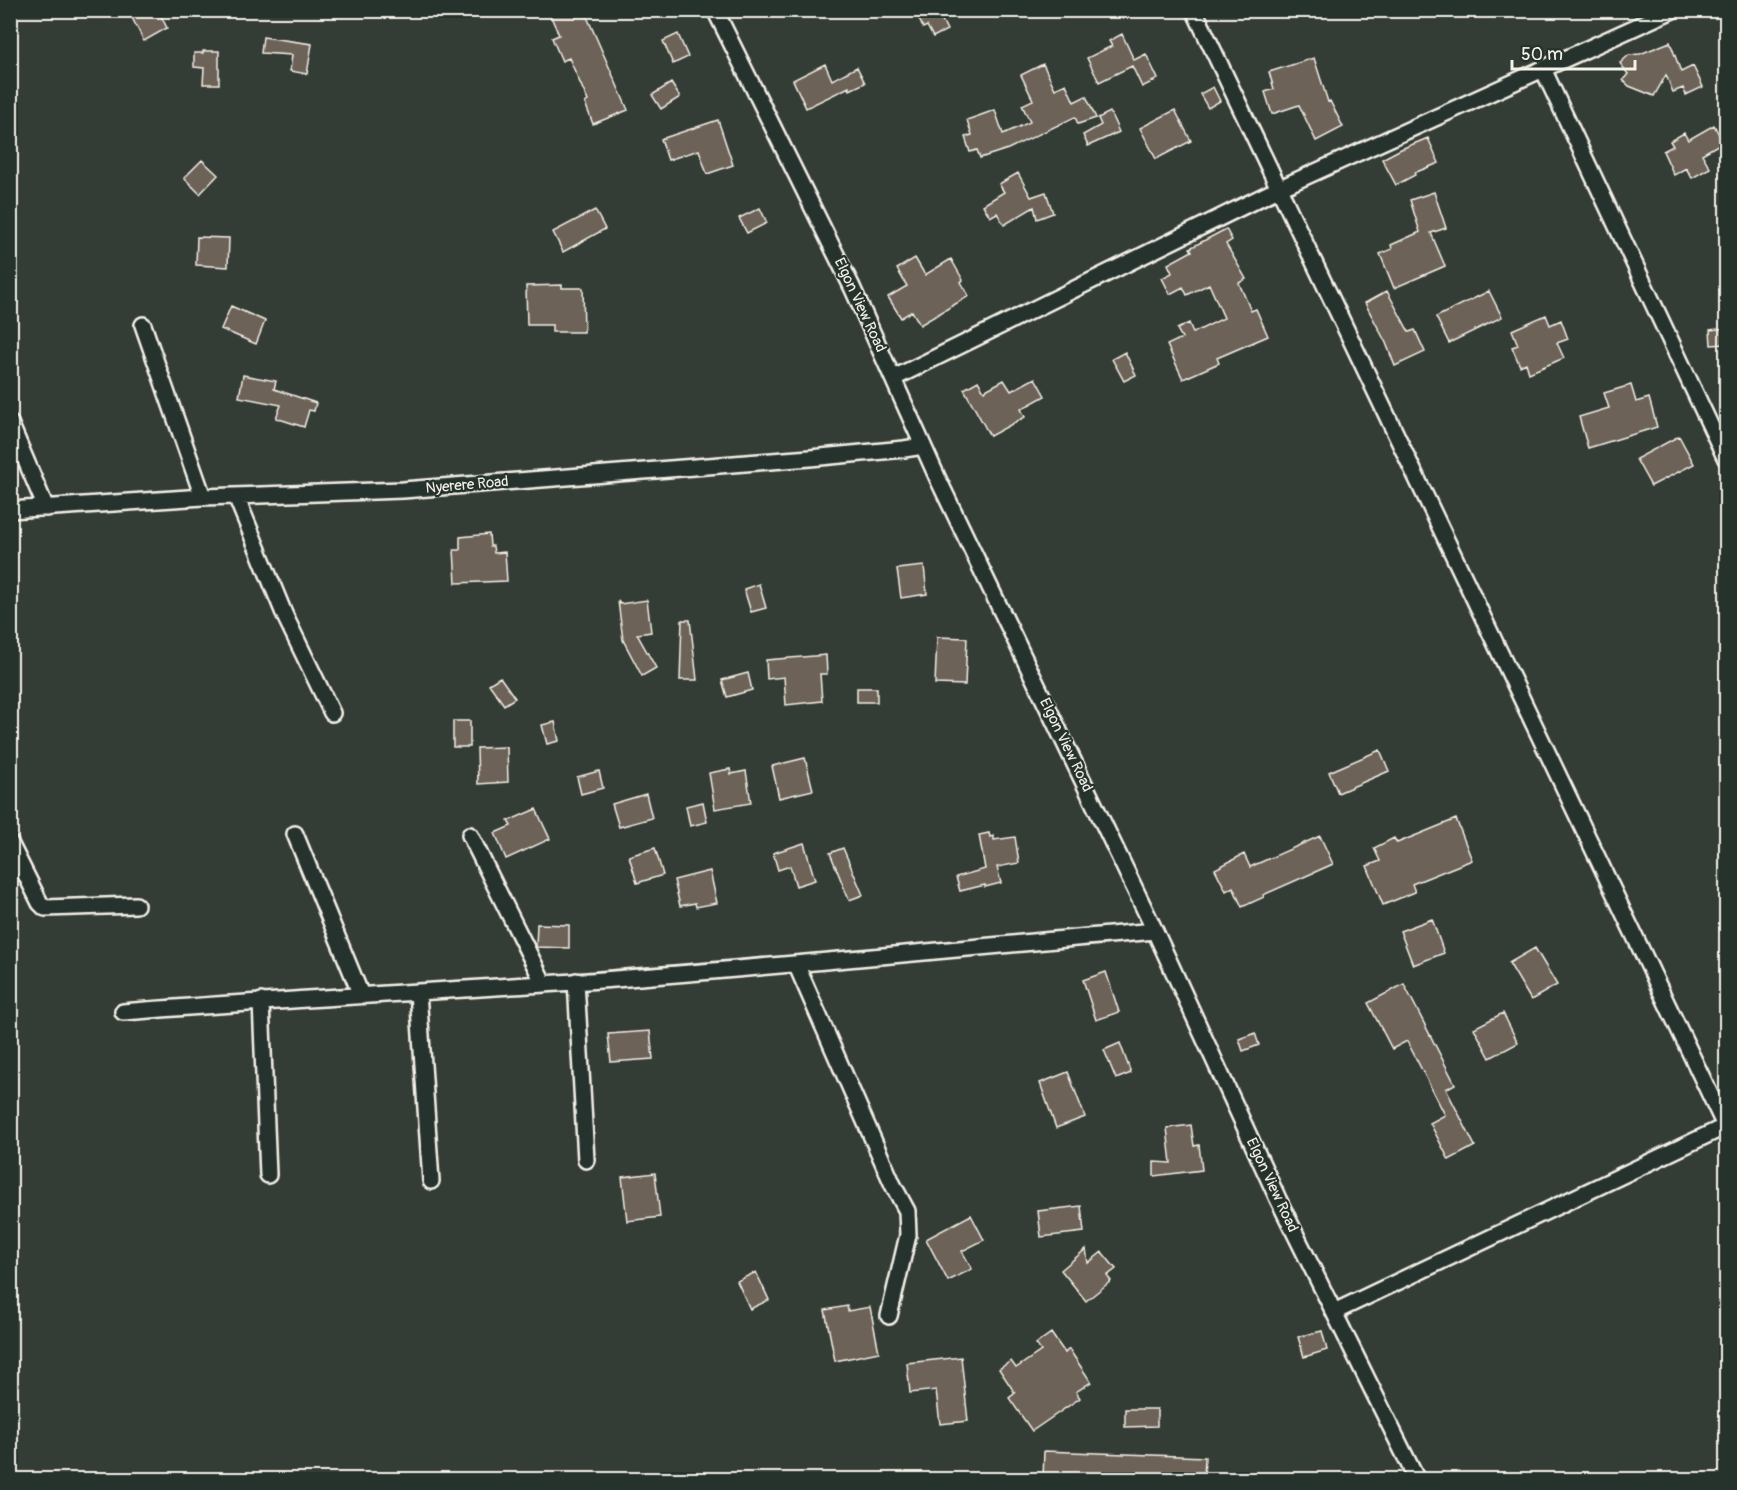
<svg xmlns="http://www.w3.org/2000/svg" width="1737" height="1490" viewBox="0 0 1737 1490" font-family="Pangolin,sans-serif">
  <rect width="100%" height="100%" fill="#343c36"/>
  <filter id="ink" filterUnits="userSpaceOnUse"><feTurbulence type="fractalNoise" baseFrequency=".0167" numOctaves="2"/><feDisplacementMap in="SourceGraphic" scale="12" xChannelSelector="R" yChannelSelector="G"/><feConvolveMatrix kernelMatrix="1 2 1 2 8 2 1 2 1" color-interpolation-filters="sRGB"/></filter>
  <g filter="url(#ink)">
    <!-- building -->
    <path fill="#6d6258" stroke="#f4f1e8" stroke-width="1.5" d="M 128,10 L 158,10 L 167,28 L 144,41 Z
      M 548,10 L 584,10 L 628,110 L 593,124 L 585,103 L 588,101 L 569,58 L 562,61 L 552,38 L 559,35 Z
      M 915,10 L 937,10 L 947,30 L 933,37 L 927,26 L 923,28 Z
      M 678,34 L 688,57 L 673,64 L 663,41 Z
      M 1122,34 L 1134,60 L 1146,54 L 1158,79 L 1142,87 L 1132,66 L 1099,82 L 1087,58 L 1112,46 L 1109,41 Z
      M 263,37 L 312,44 L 307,74 L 290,71 L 292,55 L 261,53 Z
      M 1670,42 L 1681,72 L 1693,66 L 1703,87 L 1686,95 L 1683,88 L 1673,92 L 1666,75 L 1654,96 L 1629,86 L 1623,80 L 1628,74 L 1620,63 L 1629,55 L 1640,54 Z
      M 203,51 L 219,51 L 219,84 L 203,84 L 204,68 L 194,67 L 194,53 L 203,53 Z
      M 1314,58 L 1328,102 L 1330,101 L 1343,127 L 1316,141 L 1299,105 L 1272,114 L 1265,92 L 1274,89 L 1269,72 Z
      M 825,64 L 832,80 L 857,67 L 865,83 L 850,90 L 849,87 L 806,108 L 793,80 Z
      M 1043,64 L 1055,89 L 1066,84 L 1074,102 L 1086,96 L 1096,118 L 1078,124 L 1075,117 L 1008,149 L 980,158 L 977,150 L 970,152 L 965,137 L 972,135 L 967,120 L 995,110 L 1003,134 L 1030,122 L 1022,105 L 1033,100 L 1021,75 Z
      M 671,83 L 680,97 L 661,109 L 652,95 Z
      M 1213,87 L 1220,101 L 1208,108 L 1200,94 Z
      M 1175,110 L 1191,141 L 1156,159 L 1140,128 Z
      M 1110,112 L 1119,132 L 1088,146 L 1083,135 L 1101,125 L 1098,118 Z
      M 718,120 L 733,165 L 707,174 L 699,150 L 668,160 L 661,139 Z
      M 1714,125 L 1723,142 L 1702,154 L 1710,168 L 1692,178 L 1686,168 L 1674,175 L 1663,151 L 1673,146 L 1670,141 L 1684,133 L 1688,140 Z
      M 1428,138 L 1439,163 L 1414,173 L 1415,175 L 1396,185 L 1382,159 L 1401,149 Z
      M 202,160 L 218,175 L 200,194 L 184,178 Z
      M 1018,173 L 1031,197 L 1046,192 L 1053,213 L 1037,219 L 1034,207 L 1004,225 L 997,213 L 990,217 L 983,205 L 1004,192 L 999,184 Z
      M 1434,192 L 1446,228 L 1431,233 L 1445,266 L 1394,288 L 1380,254 L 1392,249 L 1391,245 L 1420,232 L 1410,200 Z
      M 760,208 L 767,223 L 747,233 L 739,218 Z
      M 595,210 L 605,229 L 563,252 L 553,232 Z
      M 1226,229 L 1232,240 L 1226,244 L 1246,279 L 1239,283 L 1251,311 L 1256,309 L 1268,336 L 1217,358 L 1219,363 L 1183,379 L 1167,345 L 1182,338 L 1177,329 L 1189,323 L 1193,333 L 1224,318 L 1209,284 L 1187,295 L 1183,287 L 1170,294 L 1162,278 L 1172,273 L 1168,264 L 1192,251 L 1190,248 Z
      M 197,237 L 229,238 L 228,267 L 196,265 Z
      M 915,258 L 925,275 L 951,259 L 963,280 L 961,282 L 969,296 L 920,325 L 912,311 L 901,318 L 888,297 L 907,286 L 897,269 Z
      M 562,285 L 562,288 L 583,288 L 584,332 L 552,332 L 552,325 L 527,325 L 526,286 Z
      M 1387,291 L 1409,332 L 1415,330 L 1425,352 L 1395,366 L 1386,343 L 1365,303 Z
      M 1489,291 L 1502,317 L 1449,343 L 1436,317 Z
      M 231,306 L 265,321 L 256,344 L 221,329 Z
      M 1546,315 L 1550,325 L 1561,320 L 1568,339 L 1557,343 L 1564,358 L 1529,373 L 1526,363 L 1520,366 L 1512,347 L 1518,345 L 1512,330 Z
      M 1726,328 L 1726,344 L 1711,345 L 1710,330 Z
      M 1125,352 L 1136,375 L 1124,381 L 1112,359 Z
      M 243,375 L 276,381 L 274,389 L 316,403 L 314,411 L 309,410 L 304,427 L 276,418 L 281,405 L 239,397 Z
      M 1035,378 L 1045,396 L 1021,409 L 1025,417 L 990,436 L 964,389 L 978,381 L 984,391 L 1004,380 L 1011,391 Z
      M 1631,385 L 1636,402 L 1649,398 L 1657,427 L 1588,448 L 1579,417 L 1609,408 L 1604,393 Z
      M 1679,436 L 1694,464 L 1651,486 L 1636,459 Z
      M 489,534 L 490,546 L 493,546 L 494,553 L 505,552 L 507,581 L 456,583 L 454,550 L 460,550 L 460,537 Z
      M 924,566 L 927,594 L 901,598 L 897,569 Z
      M 759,584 L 766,608 L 751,612 L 744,589 Z
      M 647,600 L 651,632 L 637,634 L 656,668 L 642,676 L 623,640 L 618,601 L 620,604 Z
      M 682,620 L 690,620 L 697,680 L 680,680 Z
      M 937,637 L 967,638 L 965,685 L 935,684 Z
      M 826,655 L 827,674 L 820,674 L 822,701 L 786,705 L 784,677 L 767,679 L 766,660 Z
      M 748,673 L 752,690 L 727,697 L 722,680 Z
      M 500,677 L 515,698 L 504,705 L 489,684 Z
      M 857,688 L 877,688 L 877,702 L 857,702 Z
      M 453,721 L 470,721 L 470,747 L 453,747 Z
      M 555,722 L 559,741 L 547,744 L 542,725 Z
      M 507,747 L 508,782 L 478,784 L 477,748 Z
      M 1380,750 L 1389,771 L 1338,793 L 1329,772 Z
      M 805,758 L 813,790 L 779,798 L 772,766 Z
      M 730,769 L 731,774 L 746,771 L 751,803 L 715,809 L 709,773 Z
      M 599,771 L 603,788 L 581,794 L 577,777 Z
      M 646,794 L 652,818 L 619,827 L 612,804 Z
      M 703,802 L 707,822 L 690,826 L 686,806 Z
      M 536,809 L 550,839 L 506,859 L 495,833 L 511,826 L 508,821 Z
      M 1456,819 L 1472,860 L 1412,884 L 1415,892 L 1383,905 L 1367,866 L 1380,861 L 1374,848 L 1394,838 L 1397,843 Z
      M 989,833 L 990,837 L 994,836 L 994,840 L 1015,837 L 1019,863 L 997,867 L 1001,883 L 985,887 L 985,885 L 960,891 L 956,877 L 985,869 L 979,835 Z
      M 1320,836 L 1333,864 L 1263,895 L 1264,897 L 1242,907 L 1233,887 L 1226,891 L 1215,869 L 1244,854 L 1250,867 Z
      M 804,843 L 815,880 L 796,886 L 790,866 L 778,870 L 773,853 Z
      M 655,848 L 663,875 L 637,883 L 629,856 Z
      M 843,848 L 863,895 L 849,900 L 830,853 Z
      M 710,871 L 717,903 L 696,907 L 695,903 L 680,906 L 674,880 Z
      M 1432,919 L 1444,953 L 1413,965 L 1400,931 Z
      M 537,924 L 569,925 L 569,948 L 536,947 Z
      M 1535,948 L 1557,985 L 1531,1000 L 1509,963 Z
      M 1106,972 L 1119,1012 L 1096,1020 L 1083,980 Z
      M 1404,984 L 1455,1084 L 1446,1089 L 1475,1146 L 1449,1160 L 1430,1123 L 1445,1115 L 1407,1041 L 1392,1049 L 1368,1003 Z
      M 1503,1013 L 1518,1043 L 1490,1058 L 1474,1028 Z
      M 650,1031 L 653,1059 L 611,1062 L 608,1034 Z
      M 1255,1033 L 1259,1045 L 1243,1051 L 1239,1039 Z
      M 1120,1043 L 1131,1073 L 1116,1079 L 1104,1050 Z
      M 1068,1072 L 1085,1117 L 1056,1128 L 1040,1083 Z
      M 1191,1125 L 1194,1146 L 1199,1145 L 1202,1170 L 1154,1176 L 1154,1162 L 1171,1163 L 1167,1128 Z
      M 655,1173 L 660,1217 L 627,1221 L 622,1177 Z
      M 1081,1206 L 1084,1232 L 1041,1237 L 1038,1211 Z
      M 971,1215 L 984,1240 L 962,1251 L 972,1269 L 948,1281 L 926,1239 Z
      M 1086,1249 L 1088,1263 L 1102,1252 L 1116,1269 L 1107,1276 L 1111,1281 L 1086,1301 L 1061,1270 Z
      M 756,1272 L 769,1300 L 750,1309 L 737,1281 Z
      M 847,1306 L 848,1311 L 870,1307 L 879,1352 L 835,1361 L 825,1310 Z
      M 1322,1331 L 1327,1350 L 1304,1357 L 1298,1337 Z
      M 1051,1333 L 1065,1353 L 1069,1349 L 1091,1382 L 1076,1392 L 1080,1398 L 1032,1431 L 1009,1398 L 1015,1393 L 999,1369 L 1011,1361 L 1016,1368 L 1041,1351 L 1036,1344 Z
      M 961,1357 L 968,1421 L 940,1424 L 936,1390 L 910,1393 L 907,1363 Z
      M 1125,1409 L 1157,1409 L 1157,1426 L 1125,1427 Z
      M 1044,1451 L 1205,1457 L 1204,1479 L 1043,1479 Z"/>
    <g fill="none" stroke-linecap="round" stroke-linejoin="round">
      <defs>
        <path id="minor" d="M 715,10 L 852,287 L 938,479 L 1155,931 L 1278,1199 L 1417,1480
          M 1194,10 L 1726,1128
          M 1543,69 L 1726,459
          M 143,325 L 203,497
          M 894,378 L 1278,189 L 1673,10
          M 10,423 L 46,508
          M 236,496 L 285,616 L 332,713
          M 10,510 L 203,497 L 403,490 L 810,458 L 904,449 L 923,446
          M 295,834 L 361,995
          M 470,835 L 544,984
          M 10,843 L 40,903 L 45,908 L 136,905
          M 796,964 L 893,1185 L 907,1211 L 908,1235 L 889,1316
          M 576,981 L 586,1160
          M 418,992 L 431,1181
          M 261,1001 L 268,1175
          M 123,1012 C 273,1000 424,992 574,982 C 768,968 961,948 1155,931
          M 1334,1312 L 1726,1126"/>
      </defs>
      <!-- minor casing -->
      <use href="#minor" stroke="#f4f1e8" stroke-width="20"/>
      <!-- minor -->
      <use href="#minor" stroke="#26332d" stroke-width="15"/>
    </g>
  </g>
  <g text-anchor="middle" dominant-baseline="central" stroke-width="4.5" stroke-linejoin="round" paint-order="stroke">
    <!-- street labels -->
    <g font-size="15" fill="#f4f1e8" stroke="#26332d">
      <text transform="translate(860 305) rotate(65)">Elgon View Road</text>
      <text transform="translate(467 485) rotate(-5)">Nyerere Road</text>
      <text transform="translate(1066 745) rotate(64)">Elgon View Road</text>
      <text transform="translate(1272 1185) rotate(65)">Elgon View Road</text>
    </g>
  </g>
  <!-- margin -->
  <rect width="1737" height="1490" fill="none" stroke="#26332d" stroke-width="36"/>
  <rect x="18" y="18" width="1701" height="1454" fill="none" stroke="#f4f1e8" stroke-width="2" filter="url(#ink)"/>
  <!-- scale -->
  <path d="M1512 60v9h123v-9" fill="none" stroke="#f4f1e8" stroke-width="3"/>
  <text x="1521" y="60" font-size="18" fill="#f4f1e8" stroke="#26332d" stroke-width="4.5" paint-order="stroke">50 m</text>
</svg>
